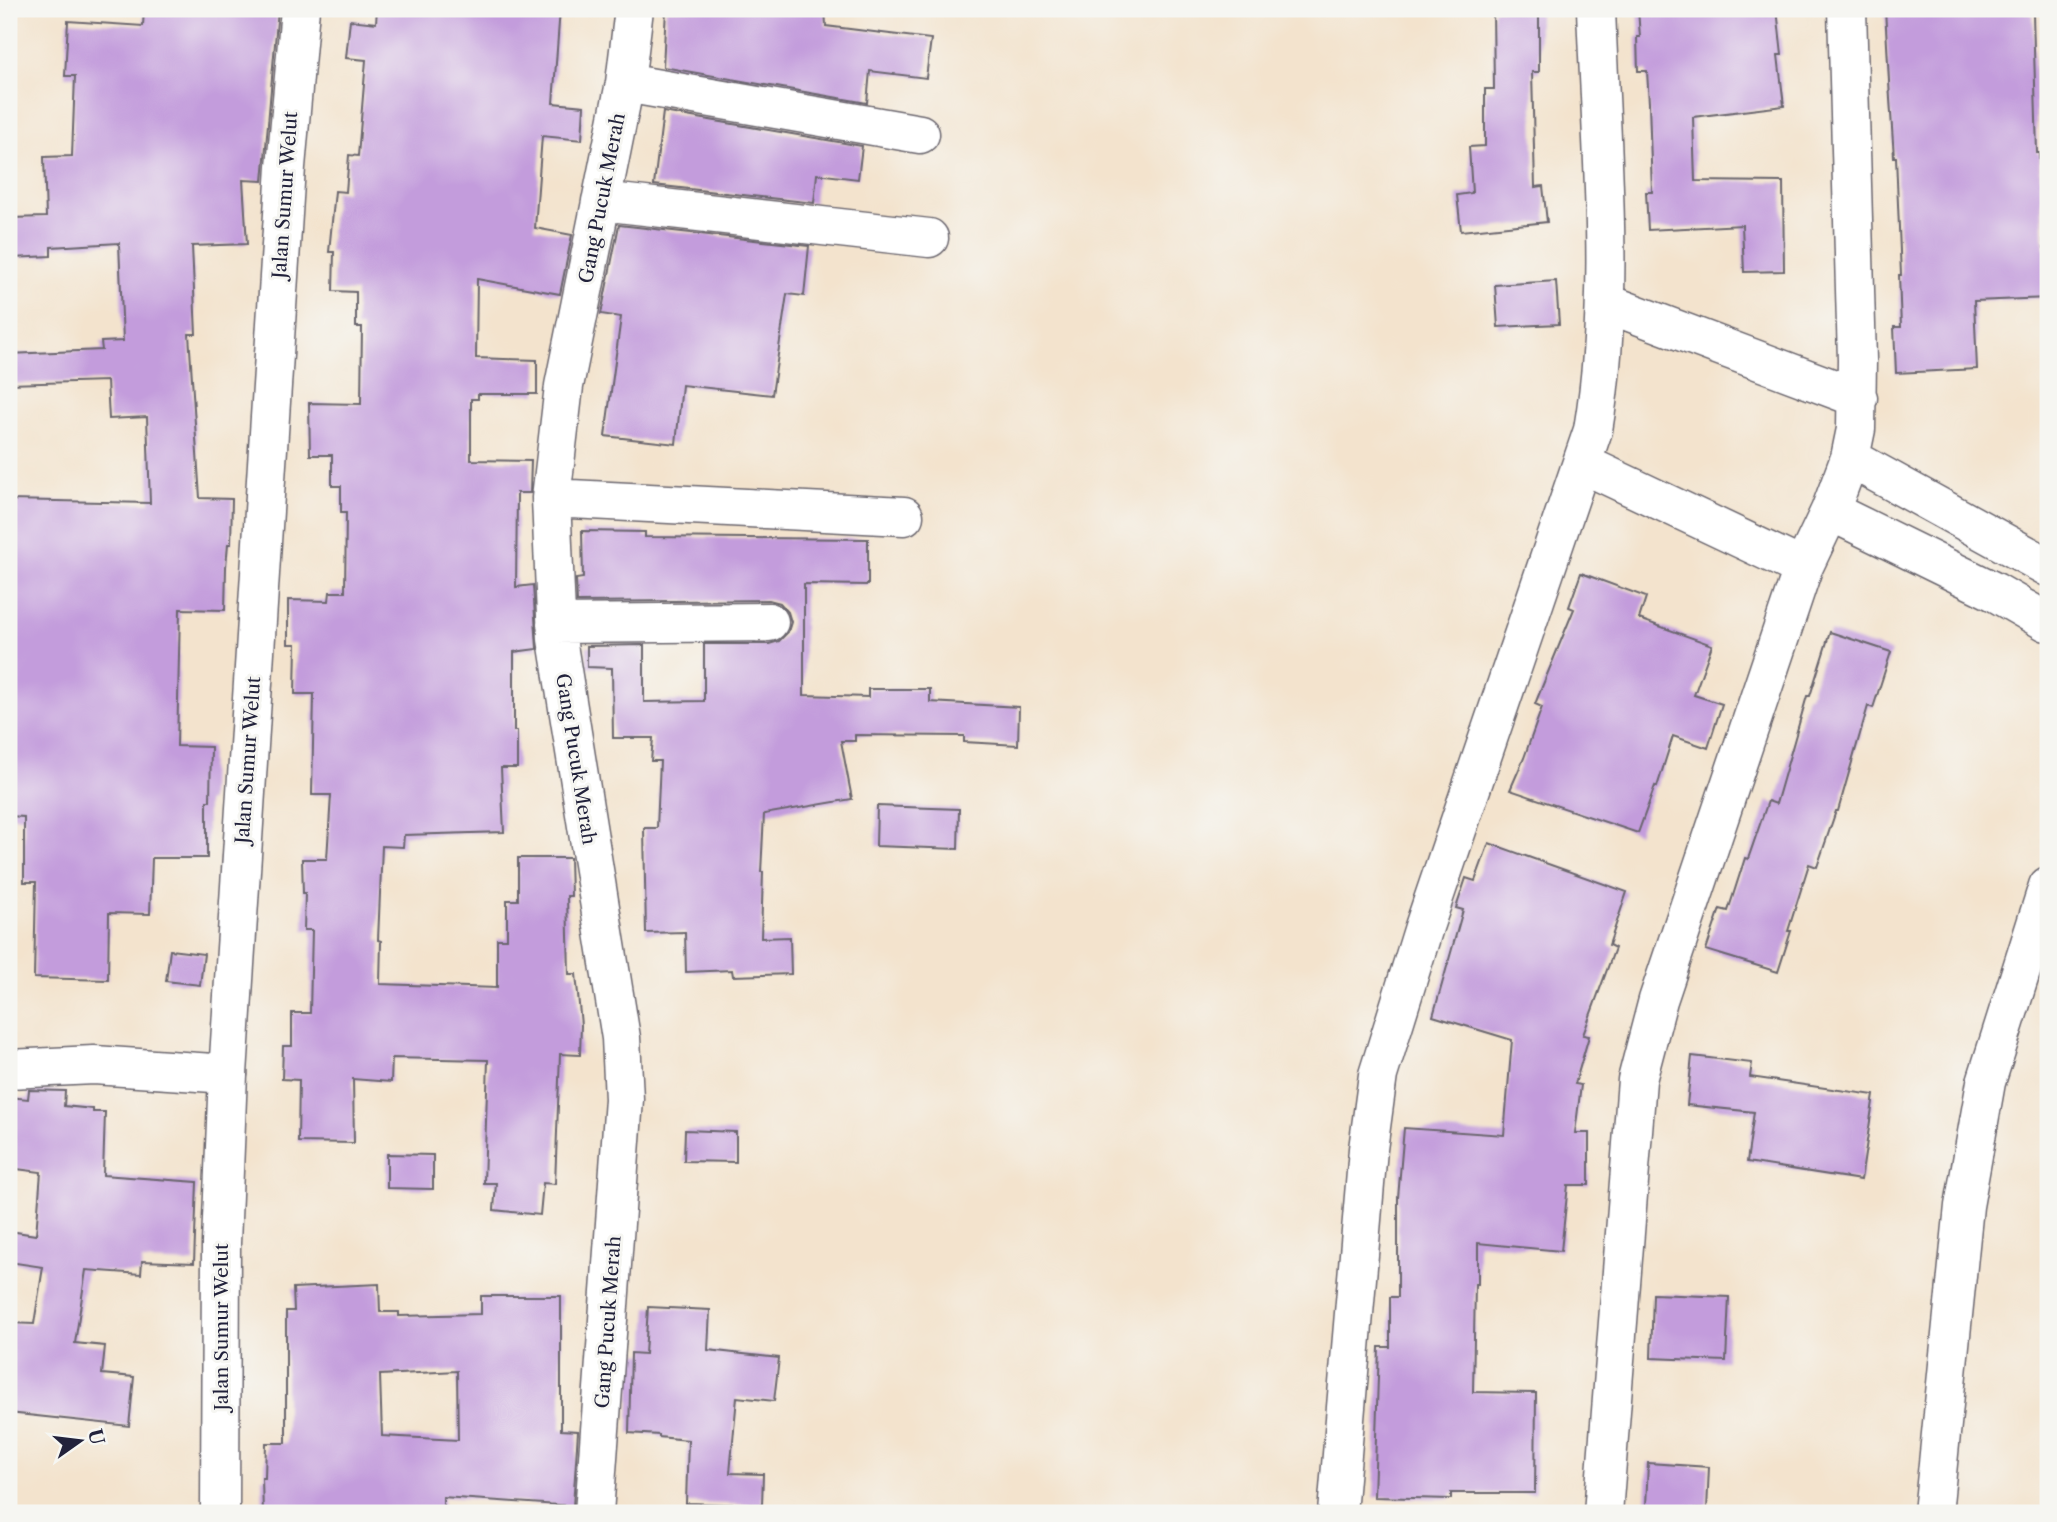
<svg xmlns="http://www.w3.org/2000/svg" width="2057" height="1522" viewBox="0 0 2057 1522" font-family="'Libre Caslon Text',serif">
  <rect width="100%" height="100%" fill="#f6f6f2"/>
  <filter id="ink" filterUnits="userSpaceOnUse"><feTurbulence type="fractalNoise" baseFrequency=".0143" numOctaves="2"/><feDisplacementMap in="SourceGraphic" scale="14" xChannelSelector="R" yChannelSelector="G"/><feConvolveMatrix kernelMatrix="1 2 1 2 8 2 1 2 1" color-interpolation-filters="sRGB"/></filter>
  <filter id="wash" filterUnits="userSpaceOnUse"><feTurbulence type="fractalNoise" baseFrequency=".00686" numOctaves="4" result="noise"/><feDisplacementMap in="SourceGraphic" scale="28" xChannelSelector="R" yChannelSelector="G"/><feGaussianBlur stdDeviation="1.57" result="paint"/><feColorMatrix in="noise" values="0 0 0 0 0 0 0 0 0 0 0 0 0 0 0 0 0 1.4 0 .05"/><feComposite in="paint" operator="in"/></filter>
  <g filter="url(#wash)">
    <rect width="100%" height="100%" fill="#f3e3cd"/>
    <g id="blocks">
      <!-- building -->
      <path fill="#c39cdc" fill-rule="evenodd" d="M 144,9 L 278,9 L 263,181 L 243,180 L 247,244 L 192,246 L 196,334 L 189,334 L 200,498 L 232,499 L 231,544 L 228,544 L 226,567 L 225,610 L 180,609 L 177,746 L 211,747 L 210,801 L 207,801 L 207,858 L 152,858 L 150,914 L 109,913 L 108,980 L 34,978 L 36,882 L 24,882 L 24,817 L 9,816 L 9,500 L 150,503 L 147,417 L 109,419 L 107,381 L 9,384 L 9,354 L 102,350 L 101,342 L 123,341 L 119,243 L 51,247 L 51,256 L 12,258 L 10,218 L 46,217 L 44,157 L 72,156 L 75,76 L 65,76 L 68,21 L 143,26 Z
        M 377,9 L 560,9 L 553,103 L 584,106 L 582,140 L 542,136 L 535,228 L 572,235 L 560,294 L 477,279 L 476,358 L 537,360 L 537,394 L 478,394 L 478,399 L 471,399 L 471,460 L 531,461 L 530,493 L 517,493 L 516,587 L 533,585 L 537,649 L 514,652 L 514,731 L 517,731 L 517,768 L 501,768 L 504,832 L 404,835 L 403,847 L 382,846 L 378,940 L 381,941 L 380,984 L 497,988 L 497,939 L 507,939 L 507,900 L 518,900 L 518,858 L 570,858 L 571,896 L 567,896 L 569,974 L 576,974 L 581,1025 L 580,1055 L 560,1054 L 555,1184 L 543,1183 L 540,1215 L 494,1210 L 496,1183 L 484,1183 L 488,1060 L 392,1058 L 391,1082 L 353,1079 L 354,1143 L 298,1142 L 299,1080 L 282,1079 L 283,1046 L 292,1046 L 292,1013 L 310,1013 L 312,930 L 304,930 L 305,893 L 303,893 L 302,859 L 327,859 L 331,795 L 312,795 L 314,694 L 295,694 L 296,644 L 288,644 L 288,600 L 329,601 L 330,592 L 345,592 L 346,512 L 341,512 L 341,486 L 332,486 L 332,455 L 310,455 L 309,403 L 361,404 L 362,327 L 356,327 L 356,292 L 333,291 L 334,252 L 329,252 L 335,191 L 346,192 L 349,155 L 358,156 L 366,60 L 346,58 L 350,20 L 376,23 Z
        M 666,9 L 825,9 L 826,26 L 931,39 L 926,78 L 870,71 L 867,103 L 663,67 Z
        M 1493,9 L 1539,9 L 1539,72 L 1532,72 L 1535,187 L 1543,186 L 1547,222 L 1461,231 L 1457,195 L 1472,193 L 1469,147 L 1485,146 L 1485,89 L 1494,89 Z
        M 1638,9 L 1777,9 L 1782,55 L 1778,55 L 1784,106 L 1693,117 L 1695,181 L 1783,182 L 1784,271 L 1744,272 L 1742,225 L 1648,230 L 1646,192 L 1652,192 L 1649,103 L 1647,71 L 1638,71 L 1637,37 L 1640,37 Z
        M 1885,9 L 2029,9 L 2029,14 L 2033,14 L 2037,153 L 2039,153 L 2044,248 L 2048,248 L 2048,298 L 1974,301 L 1977,369 L 1896,373 L 1894,327 L 1901,327 L 1899,275 L 1901,275 L 1896,157 L 1894,157 L 1890,99 Z
        M 663,112 L 862,146 L 858,179 L 817,174 L 814,203 L 654,185 Z
        M 619,225 L 809,246 L 804,296 L 787,294 L 772,395 L 682,385 L 676,444 L 605,436 L 621,317 L 601,314 Z
        M 1556,281 L 1559,324 L 1498,327 L 1495,285 Z
        M 582,531 L 645,532 L 645,537 L 868,539 L 868,585 L 804,584 L 804,695 L 868,697 L 868,689 L 930,689 L 930,702 L 1019,707 L 1018,745 L 964,742 L 964,736 L 855,735 L 855,741 L 841,741 L 852,799 L 764,814 L 761,872 L 763,872 L 761,938 L 790,937 L 791,974 L 733,976 L 732,970 L 686,972 L 685,932 L 646,933 L 644,828 L 657,828 L 660,761 L 651,761 L 653,738 L 613,738 L 612,668 L 587,667 L 587,646 L 644,645 L 644,702 L 704,701 L 704,644 L 769,644 L 779,641 L 788,632 L 791,622 L 788,612 L 780,603 L 769,600 L 577,602 L 576,579 L 583,578 Z
        M 1581,573 L 1646,597 L 1639,619 L 1712,645 L 1694,695 L 1722,704 L 1708,748 L 1673,736 L 1657,787 L 1655,786 L 1638,833 L 1510,790 L 1524,758 L 1542,707 L 1535,704 L 1574,609 L 1569,607 Z
        M 1830,632 L 1891,652 L 1873,708 L 1868,706 L 1838,811 L 1836,811 L 1817,867 L 1809,864 L 1788,931 L 1791,931 L 1778,972 L 1706,950 L 1720,909 L 1728,911 L 1745,858 L 1748,859 L 1768,801 L 1776,804 L 1807,696 L 1810,696 Z
        M 877,806 L 959,809 L 958,849 L 876,846 Z
        M 1489,843 L 1627,892 L 1609,945 L 1615,948 L 1583,1035 L 1589,1036 L 1575,1084 L 1581,1085 L 1575,1133 L 1589,1133 L 1589,1185 L 1568,1185 L 1561,1251 L 1478,1243 L 1478,1284 L 1475,1284 L 1473,1392 L 1536,1393 L 1535,1493 L 1451,1493 L 1451,1499 L 1374,1497 L 1379,1347 L 1390,1347 L 1390,1297 L 1398,1297 L 1398,1198 L 1404,1128 L 1504,1135 L 1512,1040 L 1433,1016 L 1463,910 L 1456,908 L 1466,878 L 1475,881 Z
        M 170,950 L 204,954 L 200,985 L 166,981 Z
        M 1692,1056 L 1752,1063 L 1750,1077 L 1874,1095 L 1861,1180 L 1747,1162 L 1754,1112 L 1687,1105 Z
        M 29,1090 L 65,1091 L 64,1106 L 93,1109 L 93,1112 L 105,1112 L 103,1175 L 197,1182 L 194,1263 L 142,1261 L 141,1274 L 86,1270 L 75,1343 L 105,1346 L 102,1374 L 134,1377 L 129,1426 L 9,1413 L 9,1323 L 34,1324 L 43,1267 L 9,1262 L 9,1231 L 36,1235 L 41,1172 L 9,1168 L 9,1097 L 28,1099 Z
        M 685,1130 L 736,1132 L 736,1162 L 684,1161 Z
        M 387,1154 L 433,1155 L 433,1189 L 387,1188 Z
        M 379,1284 L 380,1312 L 399,1312 L 399,1316 L 481,1314 L 481,1296 L 561,1296 L 561,1430 L 578,1431 L 573,1506 L 443,1497 L 443,1513 L 263,1513 L 262,1478 L 265,1478 L 266,1443 L 286,1443 L 286,1311 L 294,1311 L 293,1288 ZM 457,1371 L 458,1440 L 382,1436 L 380,1375 Z
        M 1653,1294 L 1729,1297 L 1726,1361 L 1651,1358 Z
        M 648,1307 L 710,1310 L 708,1350 L 779,1358 L 774,1401 L 737,1397 L 730,1473 L 763,1474 L 762,1505 L 686,1503 L 688,1440 L 659,1437 L 659,1435 L 629,1433 L 631,1353 L 645,1354 Z
        M 1648,1463 L 1709,1467 L 1707,1510 L 1646,1506 Z"/>
    </g>
  </g>
  <g filter="url(#ink)">
    <use href="#blocks" fill-opacity="0" stroke="#6b666e" stroke-width="2"/>
    <g fill="none" stroke-linecap="round" stroke-linejoin="round">
      <defs>
        <path id="minor" d="M 625,83 L 920,134
          M 601,201 L 929,238
          M 1606,303 L 1858,398
          M 1850,458 L 2048,567
          M 1583,464 L 1803,568
          M 551,498 L 904,516
          M 1830,511 L 1995,592 L 2047,622
          M 556,624 L 769,622
          M 9,1069 L 94,1065 L 228,1074
          M 594,1513 L 624,1099 L 621,1038 L 557,639 L 551,498 L 564,386 L 625,83 L 634,9
          M 1337,1513 L 1368,1149 L 1378,1075 L 1424,927 L 1593,430 C 1616,293 1601,147 1596,9
          M 1603,1513 L 1637,1080 L 1658,1000 L 1803,568 L 1830,511 L 1850,458 L 1856,429 L 1857,360 L 1847,9
          M 1933,1513 L 1964,1206 L 1986,1082 L 2048,886"/>
        <path id="tertiary" d="M 220,1513 L 221,1243 L 228,1074 L 286,167 L 300,9"/>
      </defs>
      <!-- minor casing -->
      <use href="#minor" stroke="#6b666e" stroke-width="41"/>
      <!-- tertiary casing -->
      <use href="#tertiary" stroke="#6b666e" stroke-width="41"/>
      <!-- minor -->
      <use href="#minor" stroke="#fff" stroke-width="38"/>
      <!-- tertiary -->
      <use href="#tertiary" stroke="#fff" stroke-width="38"/>
    </g>
  </g>
  <g text-anchor="middle" dominant-baseline="central" stroke-width="6" stroke-linejoin="round" paint-order="stroke">
    <!-- street labels -->
    <g font-size="19" fill="#22223b" stroke="#f6f6f2">
      <text transform="translate(285 195) rotate(-86)">Jalan Sumur Welut</text>
      <text transform="translate(602 198) rotate(-79)">Gang Pucuk Merah</text>
      <text transform="translate(576 759) rotate(81)">Gang Pucuk Merah</text>
      <text transform="translate(248 760) rotate(-86)">Jalan Sumur Welut</text>
      <text transform="translate(608 1322) rotate(-86)">Gang Pucuk Merah</text>
      <text transform="translate(221 1327) rotate(-90)">Jalan Sumur Welut</text>
    </g>
  </g>
  <!-- margin -->
  <rect width="2057" height="1522" fill="none" stroke="#f6f6f2" stroke-width="35"/>
  <!-- north arrow -->
  <g transform="translate(80 1441) rotate(76)" stroke="#f6f6f2" stroke-width="5" paint-order="stroke">
  <path d="M0-5L12 26L0 18L-12 26Z" fill="#22223b"/>
  <text y="-10" font-size="19" font-weight="bold" text-anchor="middle" fill="#22223b">U</text>
  </g>
</svg>
